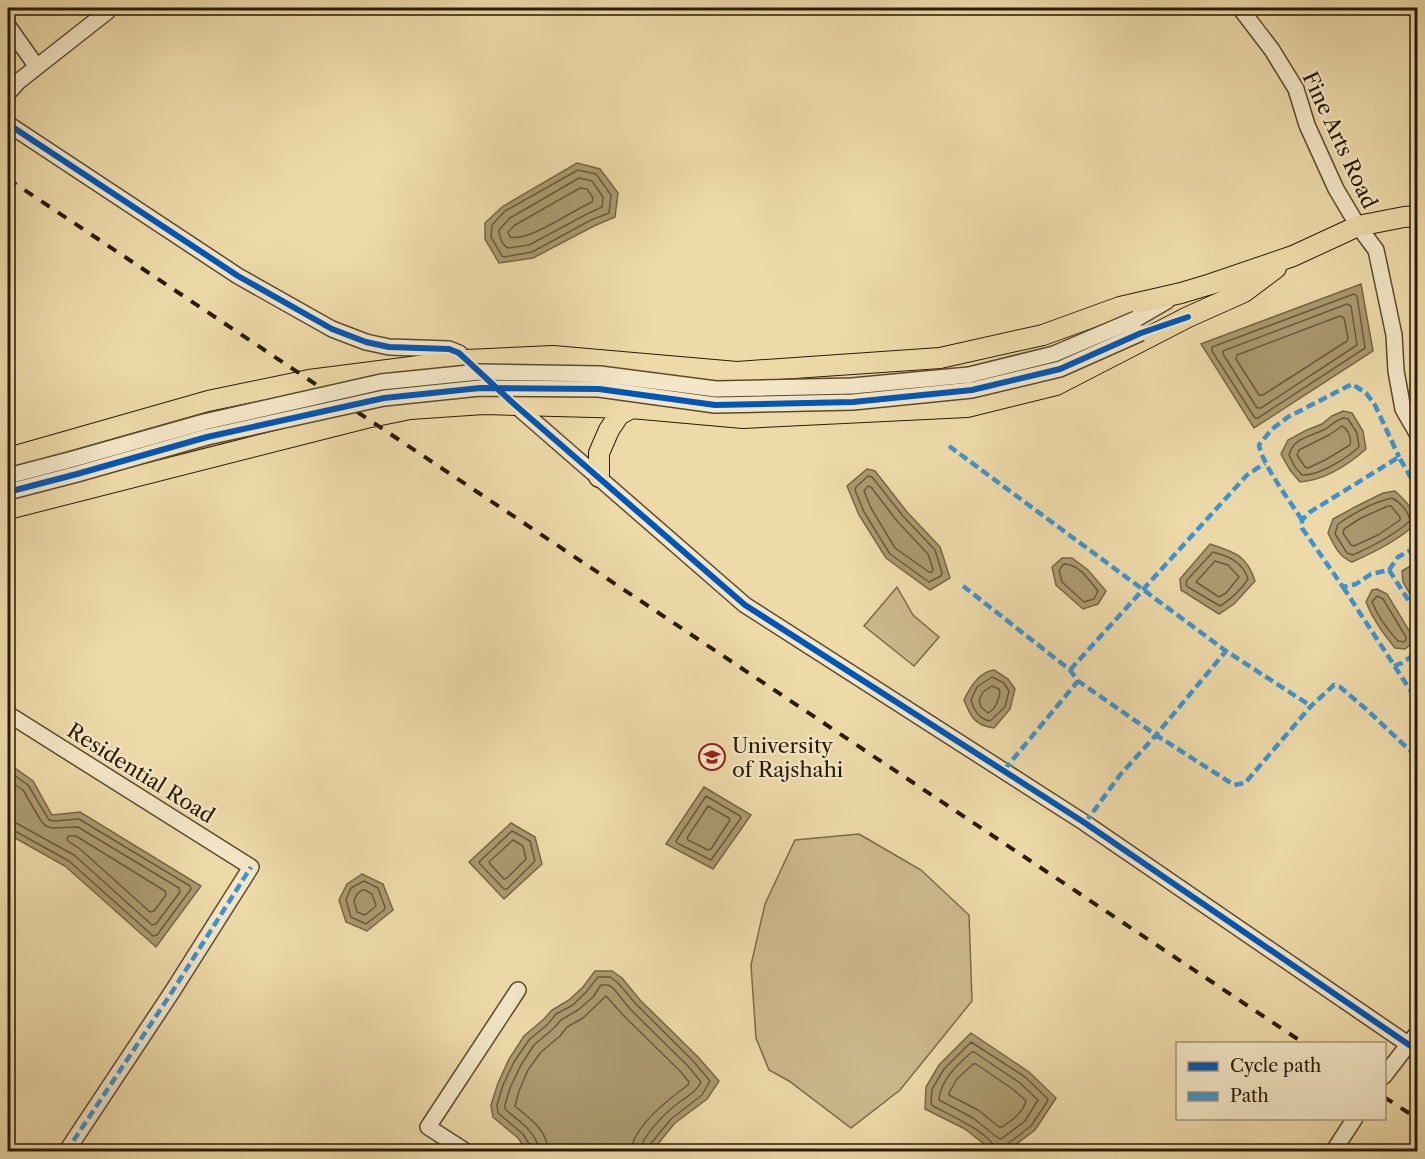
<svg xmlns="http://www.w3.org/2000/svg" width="1425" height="1159" viewBox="0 0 1425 1159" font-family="'Libre Caslon Text',serif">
  <rect width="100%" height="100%" fill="#eedaa9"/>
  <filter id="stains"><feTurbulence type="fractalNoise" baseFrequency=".00333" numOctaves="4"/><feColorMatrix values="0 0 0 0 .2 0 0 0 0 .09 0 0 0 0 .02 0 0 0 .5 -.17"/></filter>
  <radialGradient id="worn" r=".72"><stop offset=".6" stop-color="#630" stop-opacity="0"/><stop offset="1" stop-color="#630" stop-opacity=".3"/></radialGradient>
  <!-- green -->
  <path fill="#cdb98d" stroke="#7c6a48" stroke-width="1.5" d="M 897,587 L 913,615 L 939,637 L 914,666 L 864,626 Z
    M 859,834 L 921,870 L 969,915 L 972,1001 L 900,1090 L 851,1128 L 789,1081 L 769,1070 L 756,1038 L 751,965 L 765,904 L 795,840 Z"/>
  <!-- water -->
  <path fill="#ab9970" stroke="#764" stroke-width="1.5" d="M 577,163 L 600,169 L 618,193 L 615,217 L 594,226 L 533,258 L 499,263 L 485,239 L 485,223 L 502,207 Z
    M 1361,284 L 1373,351 L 1254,428 L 1201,344 Z
    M 1343,411 L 1352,413 L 1363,431 L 1366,449 C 1348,465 1324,480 1300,482 L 1290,470 L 1281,454 L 1288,440 L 1307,430 L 1322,424 L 1332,416 Z
    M 867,469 L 875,471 L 907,512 L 940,547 L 950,578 L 930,590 L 886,558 L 859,515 L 847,486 Z
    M 1395,491 C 1405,500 1415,510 1416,524 C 1397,541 1375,552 1352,562 C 1339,557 1334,545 1328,533 L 1333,519 L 1355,507 L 1383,493 Z
    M 1210,544 C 1234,552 1247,555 1255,581 L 1234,604 L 1219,614 L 1181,590 L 1180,579 Z
    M 1062,558 L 1072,558 L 1088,570 L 1106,591 L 1098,604 L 1083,609 L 1056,585 L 1052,567 Z
    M 1417,562 L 1417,606 L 1403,582 L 1402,571 Z
    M 1377,589 L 1387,594 L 1413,637 L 1411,644 L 1405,649 L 1395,648 C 1383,633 1373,620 1366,602 L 1372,590 Z
    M 994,670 L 1008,679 L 1015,689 L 1010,709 L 994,728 C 975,725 971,718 964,700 C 970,687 979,672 994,670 Z
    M 8,763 L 33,781 L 52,815 L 80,812 L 201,886 L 156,947 L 65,866 L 8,834 Z
    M 704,787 L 751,815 L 713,869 L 666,844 Z
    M 511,823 L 535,837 L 542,864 L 504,899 L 469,862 Z
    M 362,874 L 383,884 L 393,910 L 367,931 L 346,922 L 339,900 L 347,884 Z
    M 595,971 L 612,971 L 622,978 L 640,1000 L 698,1057 L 719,1081 L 707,1099 L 675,1123 L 652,1151 L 527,1151 L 518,1138 L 493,1117 L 491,1105 L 498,1083 L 509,1059 L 524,1036 L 544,1019 L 552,1010 L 569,1000 L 583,987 Z
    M 971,1033 L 1029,1072 L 1056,1098 L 1035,1130 L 1007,1151 L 993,1151 L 965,1129 L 925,1109 L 926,1087 L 939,1065 Z"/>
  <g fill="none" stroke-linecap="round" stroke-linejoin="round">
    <!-- shore -->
    <path stroke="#6a5a39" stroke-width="1.5" d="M 578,170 L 596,174 L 611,195 L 609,213 L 591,220 L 532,252 L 504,257 L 502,256 L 491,237 L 492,225 L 505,211 Z
      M 579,178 L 592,181 L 603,197 L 602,207 L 587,214 L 529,245 L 508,248 C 502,245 499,236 499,230 L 510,218 Z
      M 580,188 L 587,189 L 593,198 L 592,202 C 573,210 529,242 510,237 L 508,232 L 515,225 Z
      M 1354,294 L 1357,296 L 1365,348 L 1258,418 L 1255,418 L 1212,351 L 1212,347 Z
      M 1347,304 L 1351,306 L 1357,345 L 1261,408 L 1257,408 L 1223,354 L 1223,351 Z
      M 1340,316 L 1344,318 L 1348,338 L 1347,341 L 1263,395 L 1259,395 L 1236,359 L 1237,355 Z
      M 1343,418 L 1348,419 L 1357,433 L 1359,447 C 1347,458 1319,476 1302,475 L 1295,467 L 1289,455 C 1294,436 1313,437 1327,428 C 1332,424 1337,420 1343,418 Z
      M 1342,426 C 1348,429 1352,438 1350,445 L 1325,460 L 1308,468 L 1305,467 L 1297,455 L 1299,450 L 1329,435 Z
      M 868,476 L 872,477 L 903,516 L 935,550 L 942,573 L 941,576 L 929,582 L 890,554 L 864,512 L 855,490 L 856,487 Z
      M 868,486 L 871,487 L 897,521 L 928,554 L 933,569 L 932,572 L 929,572 L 895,548 L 871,508 L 864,491 Z
      M 1392,498 C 1400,502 1409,512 1410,521 C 1393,536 1373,546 1353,555 L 1347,553 L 1335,534 L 1338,524 C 1354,513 1373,502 1392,498 Z
      M 1388,506 L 1391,506 L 1400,517 L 1400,520 L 1378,535 L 1354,546 L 1351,545 L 1343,533 L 1344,529 L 1361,518 Z
      M 1213,552 C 1228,556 1243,562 1248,579 C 1241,590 1231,599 1220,606 L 1188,587 L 1186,585 L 1187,580 Z
      M 1215,561 L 1228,565 L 1239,577 L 1226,593 L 1219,597 L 1196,582 Z
      M 1064,564 C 1079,564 1089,580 1098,591 L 1094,599 L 1084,602 L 1062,582 L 1059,570 Z
      M 1377,596 L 1383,599 L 1406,637 L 1406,640 L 1404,642 L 1398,641 C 1387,629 1378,617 1372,602 Z
      M 992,677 L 1004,683 L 1009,691 L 1005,707 L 990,721 C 979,719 974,711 971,700 L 977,687 Z
      M 992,686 L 999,689 L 1000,693 C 998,701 996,709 988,713 L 981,707 L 979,700 L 983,692 Z
      M 8,771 L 28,785 L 49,820 L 54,821 L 79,819 L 190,886 L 191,889 L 157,935 L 153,936 L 69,861 L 13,830 L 8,829
      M 8,780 L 23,790 L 41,821 L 46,826 L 52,828 L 78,827 L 179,888 L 180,892 L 156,924 L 152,925 L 74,855 L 16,823 L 8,821
      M 706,796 L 740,816 L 741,818 L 711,860 L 677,843 L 676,841 Z
      M 708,806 L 729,818 L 730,820 L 711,849 L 708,850 L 688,840 L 687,838 Z
      M 512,831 L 530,841 L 535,861 L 507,889 L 504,889 L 480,864 L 479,862 Z
      M 69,836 L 76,836 L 165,891 L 166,895 L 154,911 L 150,912 L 80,849 L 68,841 L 67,838 Z
      M 513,840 L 523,846 L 526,859 L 507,878 L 504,879 L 490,864 L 489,862 Z
      M 364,881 L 378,888 L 385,907 L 384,910 L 366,924 L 351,917 L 346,900 L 351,888 Z
      M 362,890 L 365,890 L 372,894 L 376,905 L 375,907 L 365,915 L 357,912 L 354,901 L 357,894 Z
      M 972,1052 L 974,1052 L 1020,1083 L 1038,1100 L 1025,1121 L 1001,1139 L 998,1138 L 973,1118 L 939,1100 C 940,1080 958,1064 972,1052 Z
      M 973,1064 L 976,1064 L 1014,1090 L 1026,1101 C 1022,1114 1012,1120 1002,1127 L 999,1127 L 978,1110 L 949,1095 L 949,1093 L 957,1079 Z
      M 532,1152 L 531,1147 L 523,1134 L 498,1113 L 497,1105 L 503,1085 L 514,1062 L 529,1040 L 548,1024 L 556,1014 L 573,1005 L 587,991 L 598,977 L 610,977 L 618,983 L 636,1004 L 693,1061 L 710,1081 L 702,1095 L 671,1119 L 649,1146 L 648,1152
      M 539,1152 C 538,1132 518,1121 505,1109 L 505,1105 L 510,1088 L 521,1065 L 534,1045 L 553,1029 L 561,1020 L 578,1010 L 593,997 L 601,985 L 608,985 L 613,988 L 631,1010 L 688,1066 L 701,1082 C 697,1091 689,1095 681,1101 C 668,1110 641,1136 640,1152
      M 548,1152 C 548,1130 529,1118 515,1106 L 519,1091 L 528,1070 L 541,1052 L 560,1036 L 567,1027 L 583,1018 L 606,996 L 624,1016 L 681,1072 L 689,1082 L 688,1085 C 670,1098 632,1127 631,1152
      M 996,1152 C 994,1134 948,1114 933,1106 L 931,1104 L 932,1089 L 944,1069 L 971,1042 L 1025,1077 L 1048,1099 L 1047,1102 L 1031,1126 L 1006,1145 L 1004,1152"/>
    <defs>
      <path id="minor" d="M 1240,8 L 1272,50 L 1296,89 L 1307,125 L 1336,189 L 1358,226 L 1376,250 L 1394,335 L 1396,371 L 1403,409 L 1418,435
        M 8,26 L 37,67
        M 8,93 L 19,81 L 108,11
        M 8,124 L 238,276 L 332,329 L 366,342 L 389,347 L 449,349 L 459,353 L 514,404 L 745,605 L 1085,823 L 1418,1051
        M 1136,319 L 1167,301
        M 8,714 L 251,867 L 172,992 L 66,1152
        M 1384,1076 L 1418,1032
        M 467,1152 L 428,1127 L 518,990
        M 1333,1152 L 1355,1118"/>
      <path id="major" d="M 8,458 L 208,401 L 309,380 L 466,360 L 553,356 L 737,372 L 940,358 L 1043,335 L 1120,307 L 1181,293 L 1211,284 L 1293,256 L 1358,226 L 1404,217 L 1418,216
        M 599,477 L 599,453 L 609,430 L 619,415 L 631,408
        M 8,509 L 366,418 L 410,409 L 484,404 L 631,408 L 743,418 L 967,407 L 1056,385 L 1188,317 L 1244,292 L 1276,268"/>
    </defs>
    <!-- minor casing -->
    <use href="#minor" stroke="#5b4a2c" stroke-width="18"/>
    <!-- major casing -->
    <use href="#major" stroke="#2a1a02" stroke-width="22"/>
    <!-- minor -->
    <use href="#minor" stroke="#f4e7c7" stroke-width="15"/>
    <!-- major -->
    <use href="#major" stroke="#eedaa9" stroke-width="20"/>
    <!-- rail -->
    <path stroke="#2a1a02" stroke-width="4" stroke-dasharray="10 10" stroke-linecap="butt" d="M 8,179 L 1305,1044
      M 1384,1097 L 1418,1119"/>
    <defs>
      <path id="minor-bridge" d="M 8,476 L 73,459 L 204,422 L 381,382 L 479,372 L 600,374 L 716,389 L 852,386 L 969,375 L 1054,354 L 1136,319
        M 8,492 L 77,474 L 207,437 L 384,398 L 480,388 L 599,389 L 715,405 L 853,402 L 972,390 L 1060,369 L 1141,333"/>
    </defs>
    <!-- minor-bridge casing -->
    <use href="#minor-bridge" stroke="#5b4a2c" stroke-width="18" stroke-linecap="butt"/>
    <!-- minor-bridge -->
    <use href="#minor-bridge" stroke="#f4e7c7" stroke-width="15"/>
    <!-- quiet -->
    <path stroke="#3c94d1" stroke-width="4.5" stroke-dasharray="9 4.5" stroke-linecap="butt" d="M 949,446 L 1226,651 L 1311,706
      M 1418,490 L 1399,457 L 1310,512 L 1302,520 L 1302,528 L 1343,587 L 1356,584 L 1371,574 L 1389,570 L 1398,557 L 1418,546
      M 1302,520 C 1290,501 1263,466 1259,445 L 1272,429 L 1288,417 L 1352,384 L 1366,393 L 1375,405 L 1399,457
      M 1389,570 L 1418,615
      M 963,586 L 1070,670 L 1078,681 L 1156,735 L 1234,785 L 1245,783 L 1311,706 L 1334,685 L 1340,687 L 1366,709 L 1418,758
      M 1343,587 L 1418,702
      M 1394,666 L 1402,663 L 1418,652
      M 1070,670 L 1247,475 L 1265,463
      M 1004,770 L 1078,681
      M 1085,823 L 1120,775 L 1156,735 L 1226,651
      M 66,1152 L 172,992 L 251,867"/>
    <defs>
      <path id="cycleway" d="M 8,124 L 238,276 L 332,329 L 366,342 L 389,347 L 449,349 L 459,353 L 514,404 L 745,605 L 1085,823 L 1418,1051
        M 8,492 L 77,474 L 207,437 L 384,398 L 480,388 L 599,389 L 715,405 L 853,402 L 972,390 L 1060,369 L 1141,333 L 1188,317"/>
    </defs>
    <!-- cycleway casing -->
    <use href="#cycleway" stroke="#f4e7c7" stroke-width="10"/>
    <!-- cycleway -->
    <use href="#cycleway" stroke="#0057b8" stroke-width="6"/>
  </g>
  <!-- icons -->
  <defs>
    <symbol id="university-ring" viewBox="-11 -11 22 22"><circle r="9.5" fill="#f4e7c7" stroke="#8f2418" stroke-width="1.5"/><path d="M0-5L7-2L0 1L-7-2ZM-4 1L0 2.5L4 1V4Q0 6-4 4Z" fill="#8f2418"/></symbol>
  </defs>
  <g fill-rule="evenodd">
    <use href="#university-ring" x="697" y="742" width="30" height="30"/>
  </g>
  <g text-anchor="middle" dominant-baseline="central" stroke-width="4.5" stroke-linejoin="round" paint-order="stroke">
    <!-- street labels -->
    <g font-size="21" fill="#2a1a02" stroke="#f4e7c7">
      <text transform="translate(1340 140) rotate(65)">Fine Arts Road</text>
      <text transform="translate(141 773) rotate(32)">Residential Road</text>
    </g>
    <!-- poi labels -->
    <g font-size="21" fill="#2a1a02" stroke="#f4e7c7" text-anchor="start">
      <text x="732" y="745">University<tspan x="732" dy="24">of Rajshahi</tspan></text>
    </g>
  </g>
  <!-- margin -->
  <rect width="1425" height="1159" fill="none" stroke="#eedaa9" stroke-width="30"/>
  <rect x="9" y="9" width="1407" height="1141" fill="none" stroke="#2a1a02" stroke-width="3"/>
  <rect x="15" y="15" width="1395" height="1129" fill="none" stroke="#2a1a02" stroke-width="1.5"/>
  <!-- legend -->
  <rect x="1176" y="1042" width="210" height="78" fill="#f4e7c7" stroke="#a39578" stroke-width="1.5"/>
  <rect x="1188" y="1062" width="30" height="9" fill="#0057b8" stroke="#a39578" stroke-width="1.5"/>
  <text x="1230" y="1072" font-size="18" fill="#2a1a02">Cycle path</text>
  <rect x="1188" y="1092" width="30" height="9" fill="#3c94d1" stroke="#a39578" stroke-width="1.5"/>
  <text x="1230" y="1102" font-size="18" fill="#2a1a02">Path</text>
  <rect width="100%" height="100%" filter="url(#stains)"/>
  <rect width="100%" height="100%" fill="url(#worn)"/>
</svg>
